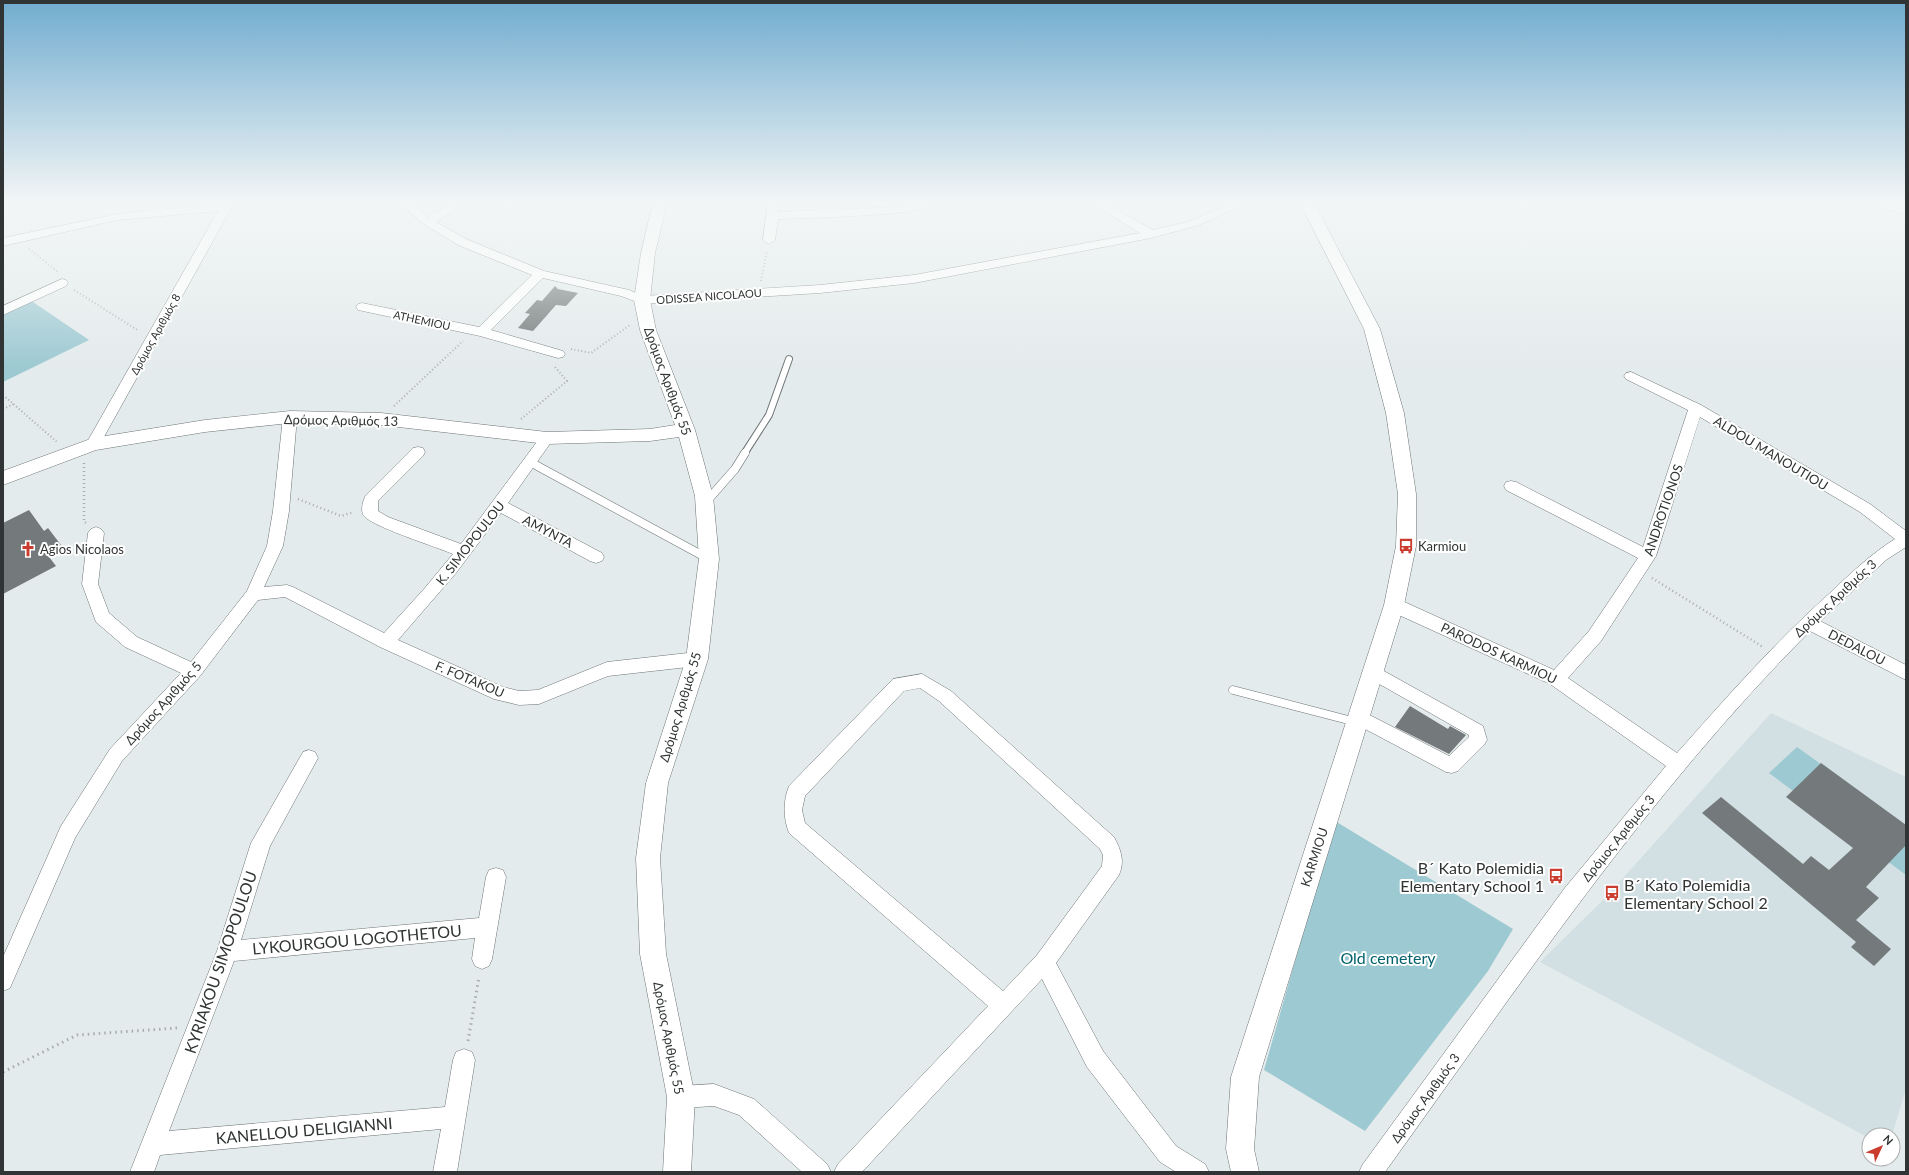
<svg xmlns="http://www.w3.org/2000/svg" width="1909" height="1175" viewBox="0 0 1909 1175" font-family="Lato,sans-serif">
  <rect width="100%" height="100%" fill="#e4ebec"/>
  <!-- built -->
  <path fill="#d2e0e3" d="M 1771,713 L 1906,777 L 1906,1089 L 1892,1135 L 1869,1135 L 1869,1138 L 1540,962 L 1605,898 Z"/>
  <!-- green -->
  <path fill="#9dc9d2" d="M 30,300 L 89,340 L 3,382 L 3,313 Z
    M 1797,747 L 1906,825 L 1906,875 L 1769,773 Z
    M 1335,821 L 1513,929 L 1488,971 L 1365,1131 L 1264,1070 Z"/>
  <!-- building -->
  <path fill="#747a7b" d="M 555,286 L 558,289 L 578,293 L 566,306 L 556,305 L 533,331 L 518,328 L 530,314 L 525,313 L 537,300 L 542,301 Z
    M 29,510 L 44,531 L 48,528 L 61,545 L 46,553 L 56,566 L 3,594 L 3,523 Z
    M 1410,706 L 1448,729 L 1450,726 L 1466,735 L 1449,754 L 1395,727 Z
    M 1821,763 L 1906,825 L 1906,845 L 1866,887 L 1879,898 L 1856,920 L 1891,949 L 1874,966 L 1851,947 L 1856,942 L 1702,813 L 1721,797 L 1803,864 L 1811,856 L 1829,870 L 1853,848 L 1786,797 Z"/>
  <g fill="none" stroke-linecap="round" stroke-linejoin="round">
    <defs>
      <path id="service-far1" d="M 744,454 L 769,415 L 789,359"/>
      <path id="service" d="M 530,462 L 707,558
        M 706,502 L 735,469 L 745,453
        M 1233,690 L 1356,722"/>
      <path id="minor" d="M 222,203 L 234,203 L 100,444 L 98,447 L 93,449 L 88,447 L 86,444 L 218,211 L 117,220 L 3,246 L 3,238 L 117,214 Z
        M 398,203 L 411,203 L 428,217 L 451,203 L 464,203 L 436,222 L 466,239 L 544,271 L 629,290 L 643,296 L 820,285 L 914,275 L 1140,233 L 1091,203 L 1105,203 L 1153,230 L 1191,221 L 1232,203 L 1247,203 L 1199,225 L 1151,238 L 914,283 L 820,293 L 642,304 L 621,296 L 543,278 L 491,330 L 563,351 L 565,354 L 563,357 L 558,358 L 480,336 L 358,310 L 356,307 L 358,304 L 362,303 L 479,327 L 532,275 L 458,245 L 424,224 Z
        M 768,203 L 780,203 L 778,212 L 896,207 L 914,203 L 938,203 C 927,216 802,218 778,219 L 775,240 L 769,244 L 763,240 Z
        M 62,279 L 66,280 L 68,283 L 66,286 L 3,315 L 3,306 Z
        M 1631,372 L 1701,405 L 1870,504 L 1906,531 L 1906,547 L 1886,560 L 1820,621 L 1906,665 L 1906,680 L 1810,631 C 1648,794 1519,986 1385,1172 L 1359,1172 L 1363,1164 L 1564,889 L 1666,766 L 1550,684 L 1388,610 L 1386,605 L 1388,600 L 1394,599 L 1400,600 L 1554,670 L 1589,631 L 1638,558 L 1506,490 L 1504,486 L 1506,482 L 1511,481 L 1516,482 L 1643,547 L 1688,410 L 1626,379 L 1624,376 L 1626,373 ZM 1700,417 L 1860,512 L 1895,539 C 1871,554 1851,573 1830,593 C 1775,642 1726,698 1677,753 L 1568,678 L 1601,641 L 1656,556 Z
        M 290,412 L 295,414 L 297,417 L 289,511 L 283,546 L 264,587 L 287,585 L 293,587 L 384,633 L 424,589 L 453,554 C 437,547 373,527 364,516 C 360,511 363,500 366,495 L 413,448 L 418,447 L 423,448 L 425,452 L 423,456 L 378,501 L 378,511 L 388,517 L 461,544 L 542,435 L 547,433 L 552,435 L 554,438 L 508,503 L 602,553 L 604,557 L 602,561 L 596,563 L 590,561 L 501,513 L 456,573 L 398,640 L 503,687 L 519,691 L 538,690 L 607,662 L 697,652 L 703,654 L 705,659 L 703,664 L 697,666 L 608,676 L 539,704 L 519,705 L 494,699 L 380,647 L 285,597 L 258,600 L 200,676 L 122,761 L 75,838 L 10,988 L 3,991 L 3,957 L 61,826 L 110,749 L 181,673 L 125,647 L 96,622 L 82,584 L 88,533 L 91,529 L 96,527 L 101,529 L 104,533 L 98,584 L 109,613 L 137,637 L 191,662 L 247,591 L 267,546 L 273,511 L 283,417 L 285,414 Z
        M 1373,665 L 1483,726 L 1487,740 L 1484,745 L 1458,771 L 1452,773 L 1446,772 L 1352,722 L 1349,717 L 1352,712 L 1358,709 L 1449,756 L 1469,737 L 1469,735 L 1367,677 L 1364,672 L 1367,667 Z
        M 922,674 L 951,691 L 1114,837 C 1121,850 1125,861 1119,875 L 1056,963 L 1103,1051 L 1176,1146 L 1205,1164 L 1209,1172 L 1176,1172 L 1160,1162 L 1087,1067 L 1042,979 L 862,1172 L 834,1172 L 838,1164 L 988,1006 L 789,833 C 783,818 783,801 789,786 L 893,679 ZM 920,688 L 939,701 L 1100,849 L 1103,855 L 1102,866 L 1037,955 L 1003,991 L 805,823 L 802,810 L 805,796 L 904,691 Z
        M 309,750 L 315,752 L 318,758 L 270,846 L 241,940 L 479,918 L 486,877 L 489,870 L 496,868 L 503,870 L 506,877 L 492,959 L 489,966 L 482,969 L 475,966 L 472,959 L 475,938 L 234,961 L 169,1131 L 445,1107 L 453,1060 L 456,1052 L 464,1049 L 472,1052 L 475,1060 L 457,1172 L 433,1172 L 441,1129 L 160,1155 L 154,1172 L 130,1172 L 217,951 L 251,843 L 303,752 Z
        M 714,1084 L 754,1099 L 827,1164 L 831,1172 L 802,1172 L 739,1115 L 714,1106 L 681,1108 L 673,1105 L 670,1097 L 673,1089 L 681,1086 Z"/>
      <path id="tertiary" d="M 653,203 L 667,203 L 655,253 L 650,300 L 656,330 L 695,430 L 713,496 L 719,559 L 708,659 L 668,783 L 660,858 L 666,954 L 695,1097 L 691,1172 L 663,1172 L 667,1097 L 640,954 L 636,858 L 646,783 L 686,659 L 699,559 L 695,496 L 679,437 L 650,441 L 547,444 L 381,425 L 290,423 L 205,432 L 96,450 L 3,485 L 3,471 L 93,438 L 205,420 L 290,411 L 381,413 L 547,432 L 650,429 L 675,425 L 640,330 L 634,300 L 641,253 Z
        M 1300,203 L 1314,203 L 1380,329 L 1404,413 L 1416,494 L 1416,546 L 1404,605 L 1259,1077 L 1254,1149 L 1259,1172 L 1231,1172 L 1226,1149 L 1231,1077 L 1384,605 L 1396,546 L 1398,494 L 1386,413 L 1364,329 Z"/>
      <path id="secondary" d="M 1872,203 L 1906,204 L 1906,214 L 1874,206 Z"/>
    </defs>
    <!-- service-far1 casing -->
    <use href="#service-far1" stroke="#6e7475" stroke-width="8"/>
    <!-- service casing -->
    <use href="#service" stroke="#6e7475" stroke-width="9"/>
    <!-- minor casing -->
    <use href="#minor" stroke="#6e7475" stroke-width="1"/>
    <!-- tertiary casing -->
    <use href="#tertiary" stroke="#6e7475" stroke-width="1"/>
    <!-- secondary casing -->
    <use href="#secondary" stroke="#6e7475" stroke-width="1"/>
    <!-- path-far2 -->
    <path stroke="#a8aeaf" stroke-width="2" stroke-dasharray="1 2.5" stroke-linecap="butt" d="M 29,249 L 58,272
      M 761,281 L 767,250
      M 74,290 L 139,331
      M 571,349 L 591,353 L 630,325
      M 3,395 L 57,442
      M 394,406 L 463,341
      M 3,409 L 14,404
      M 521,419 L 567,381 L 555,367"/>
    <!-- path-far1 -->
    <path stroke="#a8aeaf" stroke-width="2.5" stroke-dasharray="1 3" stroke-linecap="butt" d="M 84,463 L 84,522 L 86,523
      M 298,499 L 341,516 L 354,512
      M 1652,578 L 1763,647"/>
    <!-- path -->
    <path stroke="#a8aeaf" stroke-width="3" stroke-dasharray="1.5 4" stroke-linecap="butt" d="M 468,1041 L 479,977
      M 3,1072 L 77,1035 L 177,1028"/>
    <!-- service-far1 -->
    <use href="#service-far1" stroke="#fff" stroke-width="6"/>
    <!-- service -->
    <use href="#service" stroke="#fff" stroke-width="8"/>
    <!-- minor -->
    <use href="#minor" fill="#fff" fill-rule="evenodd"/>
    <!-- tertiary -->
    <use href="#tertiary" fill="#fff" fill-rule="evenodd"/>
    <!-- secondary -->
    <use href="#secondary" fill="#fff" fill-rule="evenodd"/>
  </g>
  <!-- sky -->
  <linearGradient id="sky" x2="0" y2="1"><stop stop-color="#71accf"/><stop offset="0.55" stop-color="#f3f6f6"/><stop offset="1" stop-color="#f3f6f6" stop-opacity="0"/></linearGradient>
  <rect width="1909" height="368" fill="url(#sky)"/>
  <!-- icons -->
  <defs>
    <symbol id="bus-bare" viewBox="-9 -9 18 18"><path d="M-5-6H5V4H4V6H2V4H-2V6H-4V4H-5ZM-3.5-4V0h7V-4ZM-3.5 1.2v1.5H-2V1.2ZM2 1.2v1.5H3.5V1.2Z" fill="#ca3d2e" stroke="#fff" stroke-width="2.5" paint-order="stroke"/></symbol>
    <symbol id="church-bare" viewBox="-9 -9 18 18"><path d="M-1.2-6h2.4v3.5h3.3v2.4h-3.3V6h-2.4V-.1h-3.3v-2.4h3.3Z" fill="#ca3d2e" stroke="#fff" stroke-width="2.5" paint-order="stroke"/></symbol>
  </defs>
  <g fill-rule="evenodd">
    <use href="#bus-bare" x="1395" y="535" width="22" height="22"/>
    <use href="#church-bare" x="17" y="538" width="22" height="22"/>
    <use href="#bus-bare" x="1545" y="865" width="22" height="22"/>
    <use href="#bus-bare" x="1601" y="882" width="22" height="22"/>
  </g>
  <g text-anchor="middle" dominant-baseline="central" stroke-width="4" stroke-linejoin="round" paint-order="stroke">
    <!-- far-street labels -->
    <g font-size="11" fill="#313434" stroke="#fff">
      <text transform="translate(709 296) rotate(-4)">ODISSEA NICOLAOU</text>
      <text transform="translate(422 320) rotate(12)">ATHEMIOU</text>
      <text transform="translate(155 334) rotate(-61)">Δρόμος Αριθμός 8</text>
    </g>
    <!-- street labels -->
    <g font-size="13" fill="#313434" stroke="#fff">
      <text transform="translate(668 381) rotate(70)">Δρόμος Αριθμός 55</text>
      <text transform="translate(341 420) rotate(1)">Δρόμος Αριθμός 13</text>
      <text transform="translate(1771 453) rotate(31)">ALDOU MANOUTIOU</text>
      <text transform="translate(1663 510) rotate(-71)">ANDROTIONOS</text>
      <text transform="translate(548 531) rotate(28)">AMYNTA</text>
      <text transform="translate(470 543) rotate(-52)">K. SIMOPOULOU</text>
      <text transform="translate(1835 598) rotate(-43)">Δρόμος Αριθμός 3</text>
      <text transform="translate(1857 647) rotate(27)">DEDALOU</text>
      <text transform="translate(1499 653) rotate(25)">PARODOS KARMIOU</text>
      <text transform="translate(470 679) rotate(23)">F. FOTAKOU</text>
      <text transform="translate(163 703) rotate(-48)">Δρόμος Αριθμός 5</text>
      <text transform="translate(680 707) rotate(-73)">Δρόμος Αριθμός 55</text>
      <text transform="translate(1618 838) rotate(-51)">Δρόμος Αριθμός 3</text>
      <text transform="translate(1314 857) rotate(-72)">KARMIOU</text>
      <text transform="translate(669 1038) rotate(79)">Δρόμος Αριθμός 55</text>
      <text transform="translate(1425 1098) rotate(-54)">Δρόμος Αριθμός 3</text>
    </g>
    <!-- poi labels -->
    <g font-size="13" fill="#313434" stroke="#fff" text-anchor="start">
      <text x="1418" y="546">Karmiou</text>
      <text x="40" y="549">Agios Nicolaos</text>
    </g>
    <!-- near-poi labels -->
    <g font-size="16" fill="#313434" stroke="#fff" text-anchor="end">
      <text x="1544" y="867">B´ Kato Polemidia<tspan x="1544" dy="18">Elementary School 1</tspan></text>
      <text x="1624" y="884" text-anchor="start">B´ Kato Polemidia<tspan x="1624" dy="18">Elementary School 2</tspan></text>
    </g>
    <!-- near-street labels -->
    <g font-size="16" fill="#313434" stroke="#fff">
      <text transform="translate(357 939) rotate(-5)">LYKOURGOU LOGOTHETOU</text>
      <text transform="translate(220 962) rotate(-71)">KYRIAKOU SIMOPOULOU</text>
      <text transform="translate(304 1130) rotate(-5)">KANELLOU DELIGIANNI</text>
    </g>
    <!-- near-park labels -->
    <g font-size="16" fill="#02616d" stroke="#fff">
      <text x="1388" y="957">Old cemetery</text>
    </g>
  </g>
  <!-- border -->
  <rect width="1909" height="1175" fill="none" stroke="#313434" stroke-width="8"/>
  <!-- north arrow -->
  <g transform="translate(1881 1147) rotate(46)"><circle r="19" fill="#ffffff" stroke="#adaeae"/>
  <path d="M0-3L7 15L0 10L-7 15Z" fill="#ca3d2e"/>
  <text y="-6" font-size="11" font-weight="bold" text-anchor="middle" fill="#313434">N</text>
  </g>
</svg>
